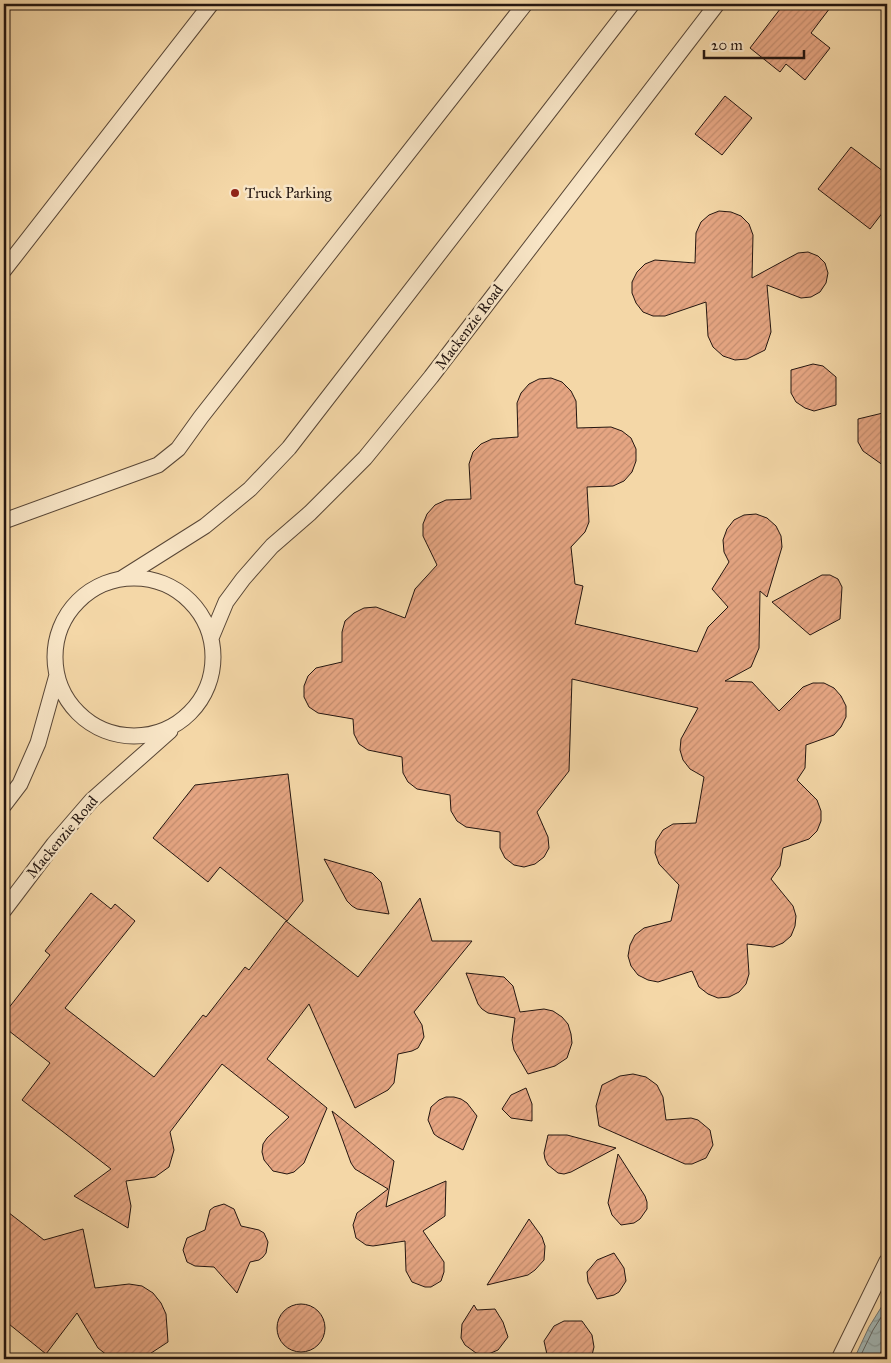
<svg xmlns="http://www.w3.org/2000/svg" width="891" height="1363" viewBox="0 0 891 1363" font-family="'IM FELL Great Primer',serif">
  <defs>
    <pattern id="water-waves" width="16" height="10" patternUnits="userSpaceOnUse" patternTransform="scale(1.25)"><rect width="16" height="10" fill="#a2b6b4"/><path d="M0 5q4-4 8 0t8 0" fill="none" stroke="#8b9c9a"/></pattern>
    <pattern id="building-hatch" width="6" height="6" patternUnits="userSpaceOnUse" patternTransform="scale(1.25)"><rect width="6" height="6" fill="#e5a582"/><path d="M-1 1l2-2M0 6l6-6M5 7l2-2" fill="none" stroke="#c48d6f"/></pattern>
  </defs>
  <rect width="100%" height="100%" fill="#f4d7a7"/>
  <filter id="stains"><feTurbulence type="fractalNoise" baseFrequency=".004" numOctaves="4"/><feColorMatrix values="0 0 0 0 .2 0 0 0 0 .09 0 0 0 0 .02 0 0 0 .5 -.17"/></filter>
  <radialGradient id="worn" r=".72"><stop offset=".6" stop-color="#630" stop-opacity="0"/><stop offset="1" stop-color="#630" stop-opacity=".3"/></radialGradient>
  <!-- water -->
  <path fill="url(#water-waves)" stroke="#707672" d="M 887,1298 L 887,1359 L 854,1359 L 869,1327 Z"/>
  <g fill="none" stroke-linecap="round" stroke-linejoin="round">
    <!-- shore -->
    <path stroke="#636662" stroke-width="1" d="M 859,1359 L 873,1330 L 887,1308"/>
  </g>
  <!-- building -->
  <path fill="url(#building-hatch)" stroke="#241610" d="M 784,4 L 833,4 L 811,33 L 830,48 L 805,80 L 786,64 L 780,72 L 750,48 Z
    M 725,96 L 752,118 L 722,155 L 695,134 Z
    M 851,147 L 887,174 L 887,207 L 870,229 L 818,189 Z
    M 719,211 L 731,212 L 741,216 L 749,224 L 753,235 L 752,278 L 798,253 L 808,252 L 818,256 L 825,263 L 828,273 L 826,283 L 820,292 L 811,297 L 801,298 L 767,285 L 771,332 L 765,350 L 747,359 L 735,360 L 723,356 L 713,347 L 708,336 L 706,302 L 665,316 L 653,316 L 643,312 L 636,303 L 632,293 L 632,282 L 637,272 L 645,264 L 655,260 L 695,263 L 696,233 L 701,222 L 709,215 Z
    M 813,364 L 823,366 L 836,377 L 836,405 L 814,411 L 805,408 L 796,402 L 791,393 L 791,370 Z
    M 551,378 L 562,382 L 571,391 L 576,401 L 577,428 L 611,427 L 622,431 L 631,438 L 636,449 L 636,461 L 632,472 L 624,481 L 613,486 L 587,487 L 589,522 L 585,532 L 571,547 L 575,584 L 583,586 L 575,624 L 697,652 L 708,627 L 728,607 L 712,589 L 729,562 L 724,552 L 723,540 L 727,529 L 734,520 L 744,515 L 756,514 L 767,518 L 776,526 L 781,536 L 782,547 L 767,597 L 760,591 L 759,648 L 751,667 L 725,681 L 752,682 L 779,711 L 803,687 L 813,683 L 824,683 L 834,688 L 841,696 L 846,706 L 846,717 L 841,727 L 834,735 L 806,745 L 805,768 L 797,780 L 817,800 L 821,811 L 821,821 L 817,831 L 809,839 L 783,848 L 780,866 L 771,879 L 793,906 L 796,916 L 795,926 L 791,936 L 783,943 L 773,947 L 747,944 L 749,974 L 746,984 L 739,992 L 729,997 L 718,998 L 708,994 L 699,987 L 692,971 L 658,982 L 648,980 L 638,975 L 631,966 L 628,956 L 630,945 L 635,935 L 644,928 L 671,921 L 679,885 L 659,864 L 655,853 L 656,841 L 663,830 L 673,824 L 696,823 L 704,777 L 690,769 L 683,760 L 680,750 L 681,739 L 698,708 L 572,679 L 569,771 L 537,812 L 548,837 L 549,848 L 544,857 L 535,864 L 524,867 L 514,865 L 505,858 L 500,848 L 500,832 L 466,827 L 457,821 L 451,811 L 450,795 L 417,789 L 408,782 L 403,773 L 402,757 L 368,750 L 359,744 L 354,734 L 353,719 L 318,713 L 309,707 L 304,697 L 304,686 L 308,676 L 316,668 L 342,662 L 342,632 L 345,621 L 354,613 L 364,608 L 376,607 L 405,618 L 415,589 L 437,565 L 423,536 L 423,524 L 427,514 L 435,505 L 446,500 L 471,499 L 469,464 L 473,452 L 481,444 L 492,439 L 518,437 L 517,403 L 521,393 L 529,384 L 539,379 Z
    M 887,412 L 887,468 L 863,451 L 858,442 L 858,419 Z
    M 822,575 L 830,575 L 838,579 L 842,587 L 840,619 L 810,635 L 772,602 Z
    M 288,774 L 303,901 L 287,921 L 220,867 L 208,882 L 153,838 L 195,785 Z
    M 324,859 L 372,873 L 381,882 L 389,914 L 357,909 L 352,906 L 347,901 Z
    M 91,893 L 111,909 L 115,904 L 135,921 L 65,1008 L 154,1077 L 203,1015 L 206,1017 L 245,967 L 249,970 L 286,921 L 358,977 L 420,898 L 432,941 L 472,941 L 414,1012 L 422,1025 L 424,1037 L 418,1048 L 412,1051 L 398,1054 L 394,1083 L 388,1090 L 355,1108 L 309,1004 L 267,1059 L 327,1108 L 304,1163 L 294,1172 L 287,1174 L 273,1171 L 264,1160 L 262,1152 L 263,1144 L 267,1138 L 289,1117 L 222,1064 L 170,1132 L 174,1150 L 169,1167 L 155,1177 L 126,1181 L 131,1206 L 128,1228 L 74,1196 L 111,1169 L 22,1100 L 50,1063 L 4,1027 L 4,1014 L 50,955 L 45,951 Z
    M 466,973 L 504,977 L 513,986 L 520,1012 L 544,1009 L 553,1011 L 562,1017 L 568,1024 L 571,1034 L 572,1043 L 567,1058 L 555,1066 L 528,1074 L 514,1050 L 512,1040 L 515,1018 L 488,1013 L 482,1009 L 478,1004 Z
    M 633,1074 L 646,1077 L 657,1085 L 663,1097 L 666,1120 L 691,1118 L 698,1120 L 710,1130 L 713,1145 L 706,1158 L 692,1164 L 685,1164 L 599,1126 L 596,1106 L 602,1085 L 620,1076 Z
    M 526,1088 L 532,1104 L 532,1121 L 511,1118 L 502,1109 L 511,1095 Z
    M 446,1097 L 454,1097 L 461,1099 L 467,1103 L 477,1116 L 463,1150 L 438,1137 L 434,1134 L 428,1120 L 431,1107 L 439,1100 Z
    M 332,1111 L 394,1161 L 386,1207 L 446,1181 L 445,1216 L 423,1231 L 444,1262 L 444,1272 L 441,1281 L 431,1287 L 425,1287 L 412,1282 L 406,1271 L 405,1241 L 373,1246 L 366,1245 L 356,1238 L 353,1225 L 357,1213 L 388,1189 L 355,1169 L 351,1163 Z
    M 548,1135 L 567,1135 L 616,1148 L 571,1172 L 564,1174 L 558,1173 L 548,1165 L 545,1159 L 544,1153 Z
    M 618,1154 L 645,1196 L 647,1202 L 647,1209 L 640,1219 L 634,1223 L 621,1225 L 612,1215 L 608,1203 Z
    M 224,1204 L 234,1209 L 241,1226 L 259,1230 L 264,1233 L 268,1242 L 266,1253 L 263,1257 L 259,1260 L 250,1262 L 237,1293 L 214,1267 L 195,1266 L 187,1262 L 183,1250 L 187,1238 L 205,1230 L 210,1210 L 214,1207 Z
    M 4,1209 L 44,1240 L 83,1229 L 95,1288 L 129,1284 L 142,1286 L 153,1293 L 161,1303 L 166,1314 L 168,1342 L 145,1357 L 139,1359 L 117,1359 L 108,1356 L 98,1348 L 77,1313 L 46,1354 L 4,1320 Z
    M 529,1219 L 542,1237 L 545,1246 L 544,1260 L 535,1270 L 528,1275 L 487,1285 Z
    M 614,1253 L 624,1268 L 626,1281 L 619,1292 L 614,1295 L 597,1299 L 588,1282 L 587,1272 L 597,1260 Z
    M277 1328a24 24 0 1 1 48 0a24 24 0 1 1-48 0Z
    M 474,1305 L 477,1310 L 495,1309 L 503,1322 L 508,1337 L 498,1350 L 491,1353 L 484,1355 L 476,1353 L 465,1345 L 461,1338 L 462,1324 Z
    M 564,1321 L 582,1321 L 592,1335 L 594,1347 L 591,1359 L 548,1359 L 544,1341 L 554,1326 Z"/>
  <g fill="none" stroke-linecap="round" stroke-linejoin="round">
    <defs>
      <path id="service" d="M 4,270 L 211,4
        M 4,521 L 158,465 L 178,449 L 201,417 L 525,4
        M55 657a79 79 0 1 1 158 0a79 79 0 1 1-158 0Z
        M 121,579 L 205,526 L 250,489 L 289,448 L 632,4
        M 211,638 L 226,602 L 243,579 L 272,546 L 310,513 L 365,458 L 431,377 L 717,4
        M 4,805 L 20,784 L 38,743 L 57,675
        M 4,910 L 54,844 L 92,800 L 170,731
        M 839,1359 L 887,1261"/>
    </defs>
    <!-- service casing -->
    <use href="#service" stroke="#584636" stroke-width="17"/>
    <!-- service -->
    <use href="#service" stroke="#f8e5c6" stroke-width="15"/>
  </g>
  <!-- markers -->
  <circle fill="#8f2418" stroke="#f8e5c6" stroke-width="2" cx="235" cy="193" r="5"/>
  <g text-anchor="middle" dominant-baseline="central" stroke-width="5" stroke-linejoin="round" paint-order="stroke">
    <!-- poi labels -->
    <g font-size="15" fill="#241610" stroke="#f8e5c6" text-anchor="start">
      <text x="245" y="193">Truck Parking</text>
    </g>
    <!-- street labels -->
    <g font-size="15" fill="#241610" stroke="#f8e5c6">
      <text transform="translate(469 327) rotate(-53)">Mackenzie Road</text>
      <text transform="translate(62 837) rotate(-50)">Mackenzie Road</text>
    </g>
  </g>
  <!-- margin -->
  <rect width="891" height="1363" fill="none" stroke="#f4d7a7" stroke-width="20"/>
  <rect x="5" y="5" width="881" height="1353" fill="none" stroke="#241610" stroke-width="2.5"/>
  <rect x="10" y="10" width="871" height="1343" fill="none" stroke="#241610"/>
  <!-- scale -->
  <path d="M704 50v8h100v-8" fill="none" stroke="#241610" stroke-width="2.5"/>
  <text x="711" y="50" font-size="15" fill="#241610" stroke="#f8e5c6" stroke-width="4" paint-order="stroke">20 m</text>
  <rect width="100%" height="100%" filter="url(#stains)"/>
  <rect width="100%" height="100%" fill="url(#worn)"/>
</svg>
